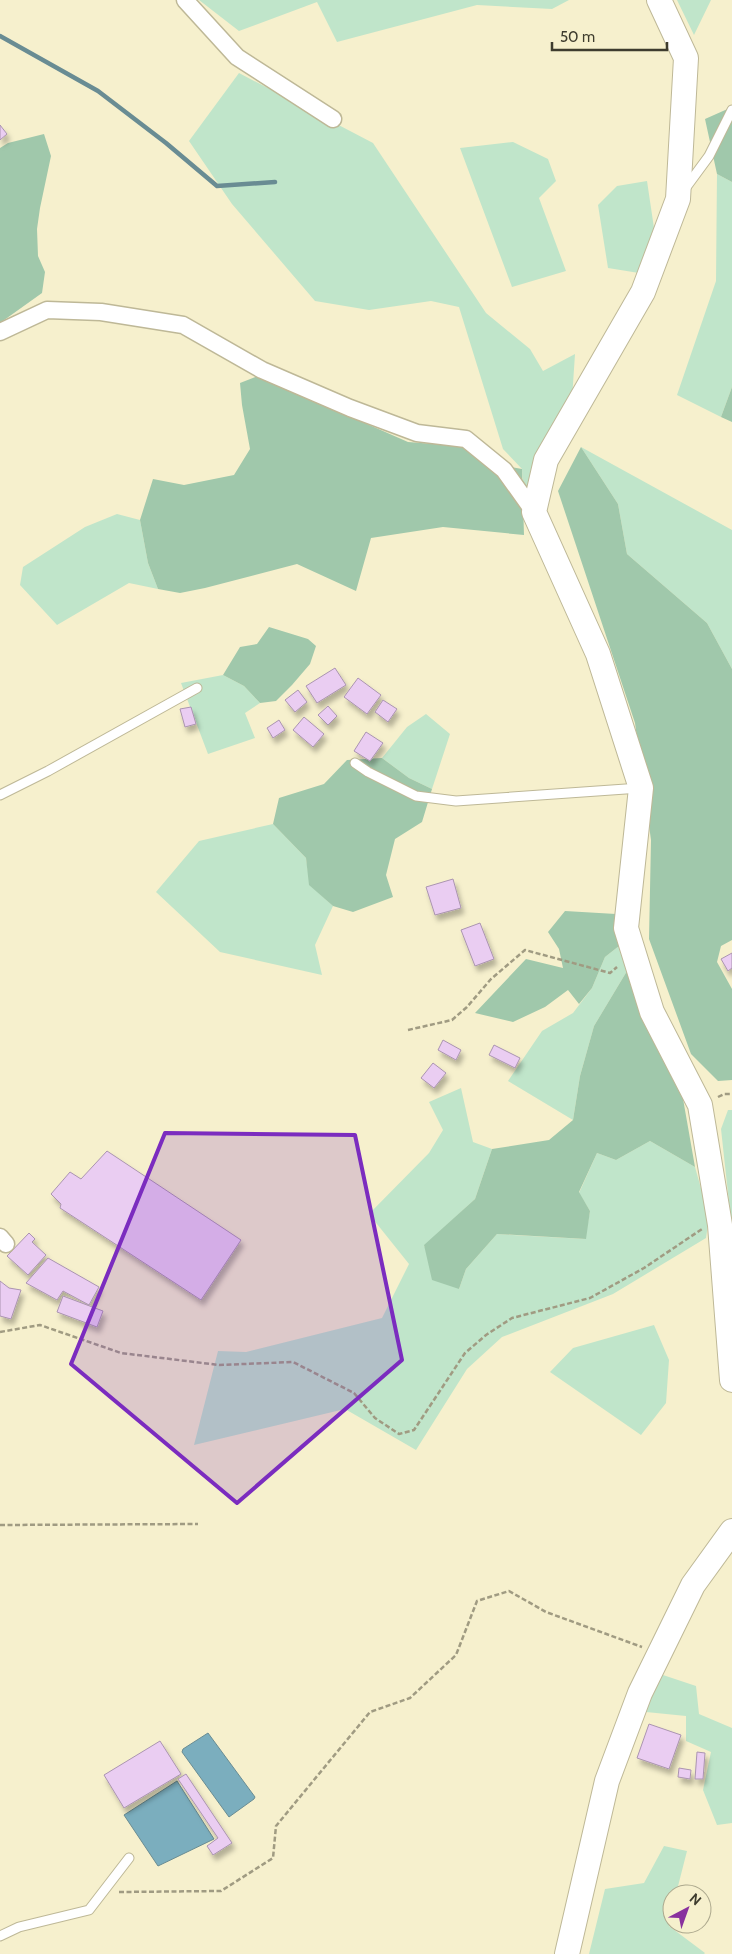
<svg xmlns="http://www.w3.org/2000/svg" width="732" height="1954" viewBox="0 0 732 1954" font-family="Cabin,sans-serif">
  <defs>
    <filter id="shadow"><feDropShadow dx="3" dy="5.5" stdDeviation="2.5" flood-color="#0004"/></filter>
  </defs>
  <rect width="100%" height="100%" fill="#f6f0cd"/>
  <!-- green -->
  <path fill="#c0e5ca" d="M 199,0 L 569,0 L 552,9 L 477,5 L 337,42 L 317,2 L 239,31 Z
    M 677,0 L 711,0 L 694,35 Z
    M 239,73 L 373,143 L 486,313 L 530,349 L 543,371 L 575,354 L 572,399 L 536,483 L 523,487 L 522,469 L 503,449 L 459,307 L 431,301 L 369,310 L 315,301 L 232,204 L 189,141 Z
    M 513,142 L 548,159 L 556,181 L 539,198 L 566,271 L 512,287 L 460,148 Z
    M 717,174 L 732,182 L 732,387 L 721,417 L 677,395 L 716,281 Z
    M 647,181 L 654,228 L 639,273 L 608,268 L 598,205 L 617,186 Z
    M 581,447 L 732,530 L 732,669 L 707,623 L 627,554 L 618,504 Z
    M 117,514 L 140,520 L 148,563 L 158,589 L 129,583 L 57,625 L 20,585 L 23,567 L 85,527 Z
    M 223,675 L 244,686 L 260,703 L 245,713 L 255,738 L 208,754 L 181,683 Z
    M 426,714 L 450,734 L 432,789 L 409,778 L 382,758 L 407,727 Z
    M 273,824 L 306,858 L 310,885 L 333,906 L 315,945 L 322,975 L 220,952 L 156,892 L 199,841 Z
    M 619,946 L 627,971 L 594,1026 L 580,1076 L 573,1120 L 508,1081 L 542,1031 L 573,1013 L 592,988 L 605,957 Z
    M 461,1088 L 473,1142 L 492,1149 L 475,1199 L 424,1246 L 459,1289 L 466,1269 L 497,1234 L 585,1239 L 590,1211 L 579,1193 L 597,1153 L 616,1160 L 650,1141 L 695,1167 L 709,1217 L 706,1238 L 613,1294 L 502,1337 L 467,1369 L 416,1450 L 345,1409 L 194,1445 L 218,1351 L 246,1352 L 382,1318 L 409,1264 L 369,1214 L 429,1153 L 443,1130 L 429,1102 Z
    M 728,1110 L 732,1110 L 732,1230 L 721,1129 Z
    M 654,1325 L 669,1360 L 666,1403 L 641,1435 L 550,1372 L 573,1348 Z
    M 660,1674 L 696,1686 L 699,1714 L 732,1728 L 732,1823 L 717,1825 L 703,1790 L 711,1752 L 686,1741 L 686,1716 L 646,1712 Z
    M 664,1846 L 687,1851 L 676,1894 L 672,1894 L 672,1911 L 669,1926 L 705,1953 L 704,1954 L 589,1954 L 605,1889 L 644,1883 Z"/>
  <!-- forest -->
  <path fill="#a0c8ab" d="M 732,107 L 732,182 L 717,174 L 705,119 Z
    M 44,134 L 51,156 L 40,208 L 37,229 L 38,256 L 45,272 L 42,293 L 0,323 L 0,148 L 8,143 Z
    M 258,376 L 408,442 L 461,446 L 479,461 L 522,469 L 524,535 L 443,527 L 371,538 L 356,591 L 297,564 L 205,588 L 180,593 L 158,589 L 148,563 L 140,520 L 153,479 L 184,485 L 234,475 L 250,449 L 242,405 L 240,383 Z
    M 732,387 L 732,422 L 721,417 Z
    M 581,447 L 618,504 L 627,554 L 707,623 L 732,669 L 732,940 L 721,946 L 717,962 L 732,989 L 732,1080 L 718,1081 L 691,1054 L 649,939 L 651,840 L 635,723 L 558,491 Z
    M 269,627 L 308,639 L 316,646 L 310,664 L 292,685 L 276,701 L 260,703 L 244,686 L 223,675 L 240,647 L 257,644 Z
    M 382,758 L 409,778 L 432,789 L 422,822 L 395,839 L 386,875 L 393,897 L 353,912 L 333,906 L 309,885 L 306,858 L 273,824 L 279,798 L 324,784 L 347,760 Z
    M 565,911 L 616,914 L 619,946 L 605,957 L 592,988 L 579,1004 L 568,990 L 545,1007 L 513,1022 L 475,1013 L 526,959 L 563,968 L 559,949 L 548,932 Z
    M 627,971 L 666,1062 L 682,1093 L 695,1167 L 650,1141 L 616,1160 L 597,1153 L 579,1192 L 590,1211 L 586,1239 L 497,1234 L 466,1269 L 459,1289 L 432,1280 L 424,1245 L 475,1199 L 492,1149 L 549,1140 L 573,1120 L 580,1076 L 594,1026 Z"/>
  <!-- water -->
  <path fill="#7baebe" stroke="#698c93" d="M 208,1733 L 255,1797 L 254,1799 L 229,1817 L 182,1752 L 183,1749 Z
    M 177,1781 L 214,1839 L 158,1866 L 124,1815 Z"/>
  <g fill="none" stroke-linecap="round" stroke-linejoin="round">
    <!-- stream -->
    <path stroke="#698c93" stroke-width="4.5" d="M 0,36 L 98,91 L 166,143 L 217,186 L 275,182"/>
  </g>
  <!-- building -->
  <path fill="#eacdf2" stroke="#aa94b0" filter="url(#shadow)" d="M 0,125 L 7,134 L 0,140 Z
    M 335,668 L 346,685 L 317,703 L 306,686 Z
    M 358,678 L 381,695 L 367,714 L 344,697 Z
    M 298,690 L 307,702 L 295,712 L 285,700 Z
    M 383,700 L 397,709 L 388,722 L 375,712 Z
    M 328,706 L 337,716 L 328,725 L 318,715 Z
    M 191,707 L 196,724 L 185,727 L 180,709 Z
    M 304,717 L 324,734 L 313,747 L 293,730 Z
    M 279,720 L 285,730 L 273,738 L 267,728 Z
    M 366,732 L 383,743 L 370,761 L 354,751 Z
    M 453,879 L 461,908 L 435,915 L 426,887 Z
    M 480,923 L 494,959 L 475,966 L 461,930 Z
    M 732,953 L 732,968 L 728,971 L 721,959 Z
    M 443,1040 L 461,1050 L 456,1060 L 438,1050 Z
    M 494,1045 L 520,1058 L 515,1068 L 489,1055 Z
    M 433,1063 L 446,1073 L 434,1088 L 421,1078 Z
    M 107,1151 L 241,1240 L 201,1300 L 60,1208 L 61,1204 L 51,1194 L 70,1172 L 81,1179 Z
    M 29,1233 L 35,1239 L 32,1242 L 46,1255 L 28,1275 L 7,1256 Z
    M 48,1258 L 99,1287 L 89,1305 L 63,1291 L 57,1300 L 26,1283 Z
    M 0,1281 L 9,1288 L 21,1290 L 11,1319 L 0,1316 Z
    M 63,1296 L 103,1311 L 97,1327 L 57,1312 Z
    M 649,1724 L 681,1735 L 669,1769 L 637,1758 Z
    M 160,1741 L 181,1774 L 124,1808 L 104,1775 Z
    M 697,1752 L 705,1753 L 703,1779 L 695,1779 Z
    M 679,1768 L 691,1770 L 690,1779 L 678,1777 Z
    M 186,1774 L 232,1843 L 213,1855 L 207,1846 L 218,1838 L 178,1779 Z"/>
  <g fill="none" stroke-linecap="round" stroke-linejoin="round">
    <defs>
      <path id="lane" d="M 684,190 L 709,156 L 732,110
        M 355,763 L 368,772 L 416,796 L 456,801 L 640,788
        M 0,795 L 48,771 L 197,688
        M 0,1936 L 19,1927 L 89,1910 L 129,1858"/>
      <path id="street" d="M 185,0 L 237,57 L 333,119
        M 0,332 L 47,310 L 101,312 L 183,325 L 262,370 L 350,408 L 417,433 L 466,439 L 504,470 L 534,512
        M 0,1237 L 6,1244"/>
      <path id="secondary" d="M 659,0 L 686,58 L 678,199 L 643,292 L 546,460 L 534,512 L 598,654 L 641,788 L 626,928 L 652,1012 L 700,1105 L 720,1225 L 732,1380
        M 567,1954 L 607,1781 L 640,1693 L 693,1585 L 732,1531"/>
    </defs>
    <!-- lane casing -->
    <use href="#lane" stroke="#beb897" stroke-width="11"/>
    <!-- street casing -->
    <use href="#street" stroke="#beb897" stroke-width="19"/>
    <!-- secondary casing -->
    <use href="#secondary" stroke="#beb897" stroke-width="26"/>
    <!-- path -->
    <path stroke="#a09b82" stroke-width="2.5" stroke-dasharray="5 2.5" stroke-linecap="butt" d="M 408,1030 L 452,1020 L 467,1007 L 491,979 L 525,950 L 610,973 L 617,967
      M 718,1097 L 724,1094 L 732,1094
      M 0,1332 L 40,1325 L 121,1353 L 219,1365 L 293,1362 L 354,1393 L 375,1418 L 399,1434 L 414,1430 L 465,1353 L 486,1335 L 512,1318 L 590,1298 L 644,1268 L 702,1229
      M 0,1525 L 198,1524
      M 119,1892 L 221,1891 L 273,1858 L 276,1826 L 370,1712 L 410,1698 L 456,1655 L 477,1601 L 509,1591 L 546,1612 L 642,1647"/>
    <!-- lane -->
    <use href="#lane" stroke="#fff" stroke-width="9"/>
    <!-- street -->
    <use href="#street" stroke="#fff" stroke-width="16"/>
    <!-- secondary -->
    <use href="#secondary" stroke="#fff" stroke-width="24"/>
  </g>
  <!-- marked area -->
  <path fill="#7b2cbf" fill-opacity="0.2" stroke="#7b2cbf" stroke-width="4" stroke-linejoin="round" d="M 165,1133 L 355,1135 L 402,1360 L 237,1503 L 71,1364 Z"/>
  <!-- north arrow -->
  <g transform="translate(687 1909) rotate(41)"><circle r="24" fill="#f6f0cd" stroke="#aca88d"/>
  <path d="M0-4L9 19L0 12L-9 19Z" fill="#89319e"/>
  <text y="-8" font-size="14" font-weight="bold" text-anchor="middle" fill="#3e3c2e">N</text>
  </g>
  <!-- scale -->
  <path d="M552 42v8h115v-8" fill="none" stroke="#3e3c2e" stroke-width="2.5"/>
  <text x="560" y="42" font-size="15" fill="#3e3c2e" stroke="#f6f0cd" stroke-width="4" paint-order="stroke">50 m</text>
</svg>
